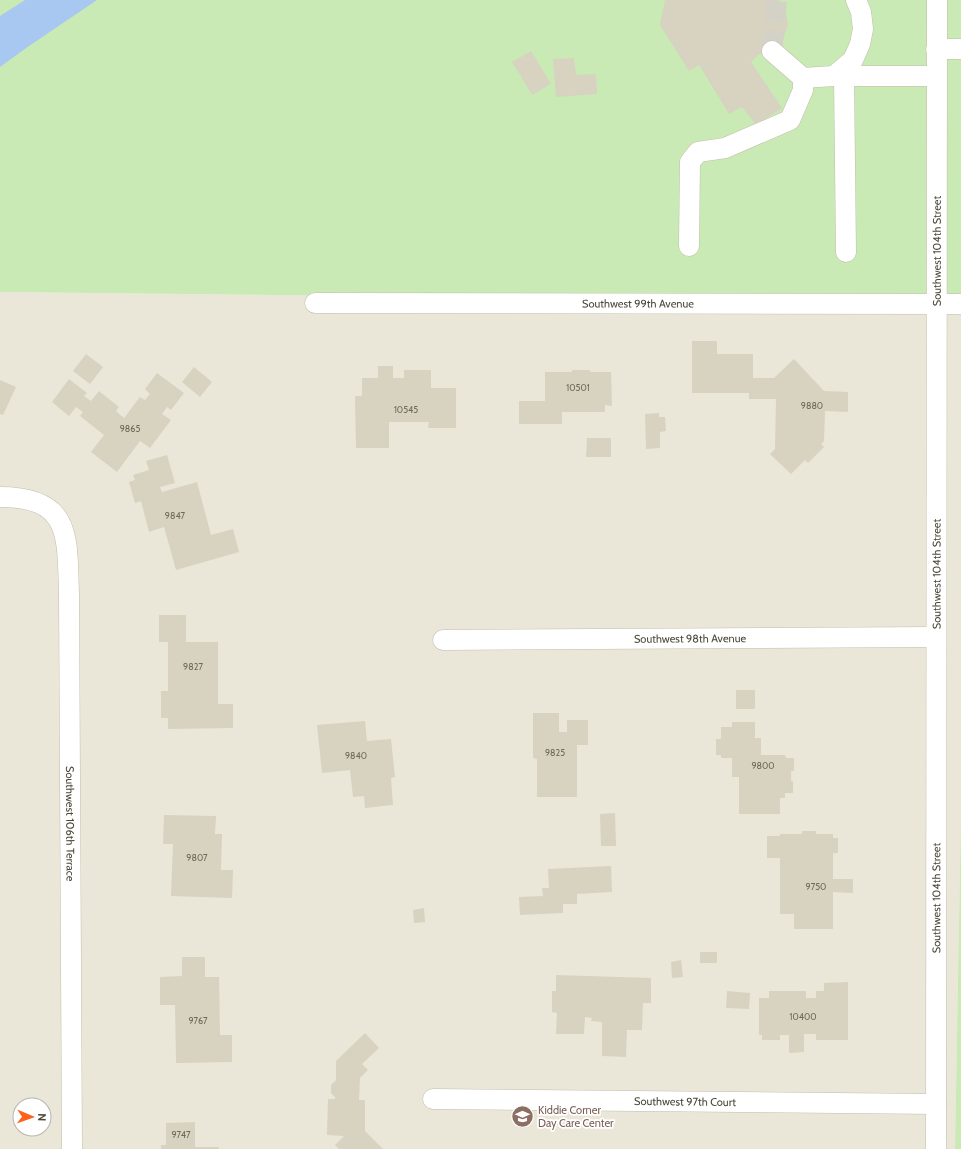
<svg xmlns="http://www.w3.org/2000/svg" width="961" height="1149" viewBox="0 0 961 1149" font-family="Cabin,sans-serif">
  <rect width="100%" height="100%" fill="#f6f4eb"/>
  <!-- residential -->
  <path fill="#eae7d9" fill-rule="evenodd" d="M 0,292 L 835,301 L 961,299 L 961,810 L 955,1149 L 0,1149 ZM 20,1105 L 44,1105 L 44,1129 L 20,1129 Z"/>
  <!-- green -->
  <path fill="#c9eab4" d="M 0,0 L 961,0 L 961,299 L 835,301 L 0,292 Z
    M 961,810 L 961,1149 L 955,1149 Z"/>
  <!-- water -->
  <path fill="#a8c8f2" d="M 25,0 L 97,0 L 29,46 L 0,67 L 0,16 Z"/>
  <!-- building -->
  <path fill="#d8d2c0" d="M 665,0 L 778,0 L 781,2 L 786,13 L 788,25 L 783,40 L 772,51 L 758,55 L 751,62 L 782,108 L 756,125 L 742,107 L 729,114 L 699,65 L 689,71 L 660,25 Z
    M 531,51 L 551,84 L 532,95 L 512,62 Z
    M 574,58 L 576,75 L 596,74 L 597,94 L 556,97 L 553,59 Z
    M 692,341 L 717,341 L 717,354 L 753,354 L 753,378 L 774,378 L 794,359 L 824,391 L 848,392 L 848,412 L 825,411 L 824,441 L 821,444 L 824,447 L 808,463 L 805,460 L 791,474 L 770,454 L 775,449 L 776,399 L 749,399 L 749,393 L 692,393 Z
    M 86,354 L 103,367 L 90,384 L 73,371 Z
    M 378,366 L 393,366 L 393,378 L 404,378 L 404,370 L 431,370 L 431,388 L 456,388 L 456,428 L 428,428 L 429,422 L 389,422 L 389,448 L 356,448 L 355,396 L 362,396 L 362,378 L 378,378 Z
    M 194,367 L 212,382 L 200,397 L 182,382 Z
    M 572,370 L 590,370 L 590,372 L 611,372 L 612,406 L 605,405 L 605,412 L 562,412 L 562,424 L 519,424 L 519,401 L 545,401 L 545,372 L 572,372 Z
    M 157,373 L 184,393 L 171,410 L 167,407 L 162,414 L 171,420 L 150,448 L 140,441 L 117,472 L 91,452 L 104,435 L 80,416 L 83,412 L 76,407 L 69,416 L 52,402 L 69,379 L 87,393 L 84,396 L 91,401 L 99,391 L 119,407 L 116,411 L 124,418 L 140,397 L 145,400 L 150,394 L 145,389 Z
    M 0,380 L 16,387 L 3,415 L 0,414 Z
    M 659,413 L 659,417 L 665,417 L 666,431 L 660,432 L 660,448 L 646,449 L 645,414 Z
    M 587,438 L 611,438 L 611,457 L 586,457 Z
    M 167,455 L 175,483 L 160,487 L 162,492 L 197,482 L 211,535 L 233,529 L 239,552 L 176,570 L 164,527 L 149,532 L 141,501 L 135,503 L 129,482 L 135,480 L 133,475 L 149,470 L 146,461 Z
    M 159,615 L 186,615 L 186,642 L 218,642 L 218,704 L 233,704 L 233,728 L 168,729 L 168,718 L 161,718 L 161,691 L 168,691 L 168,642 L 159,642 Z
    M 736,690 L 755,690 L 755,709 L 736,709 Z
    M 533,713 L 559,713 L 559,732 L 567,732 L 567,720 L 588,720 L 588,745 L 577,745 L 577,797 L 537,797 L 537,759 L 533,758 Z
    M 365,721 L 367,741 L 391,739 L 395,777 L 391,778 L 393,805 L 365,808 L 364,796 L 353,797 L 350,770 L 322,773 L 317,725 Z
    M 732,722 L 755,722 L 755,738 L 761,738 L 761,755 L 785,755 L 786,758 L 794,758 L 794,771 L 791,771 L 791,781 L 793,781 L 793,793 L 785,793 L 785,798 L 780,798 L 780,814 L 739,814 L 739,777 L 732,777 L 732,758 L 721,758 L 721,755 L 716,755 L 716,739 L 721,739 L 721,727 L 732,727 Z
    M 615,813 L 616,846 L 601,846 L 600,814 Z
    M 164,815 L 216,816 L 215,834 L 222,834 L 221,870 L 233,870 L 232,898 L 171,896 L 173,844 L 163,844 Z
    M 802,831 L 816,831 L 816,834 L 833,834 L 833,838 L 838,838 L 838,853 L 833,853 L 833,879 L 853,879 L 853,893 L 833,892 L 833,929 L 794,929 L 794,914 L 780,914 L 780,858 L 767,858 L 767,836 L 780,836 L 780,834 L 802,834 Z
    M 611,866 L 612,892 L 577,894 L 577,904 L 563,904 L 563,913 L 520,915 L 519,897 L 543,896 L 542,888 L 549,888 L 548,869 Z
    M 424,908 L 425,922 L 414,923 L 413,910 Z
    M 700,952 L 717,952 L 717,963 L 700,963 Z
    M 182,957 L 205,957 L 205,977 L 219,977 L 220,1035 L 232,1035 L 232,1062 L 176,1063 L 175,1005 L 160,1005 L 160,977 L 182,976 Z
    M 681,960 L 683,977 L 672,978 L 671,962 Z
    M 556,975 L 651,978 L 651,1003 L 643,1003 L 642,1030 L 627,1030 L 626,1057 L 602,1056 L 602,1022 L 591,1021 L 592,1018 L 585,1017 L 584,1034 L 556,1034 L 557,1013 L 552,1012 L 552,991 L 556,991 Z
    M 848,982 L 848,1040 L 816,1040 L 816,1034 L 804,1034 L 804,1052 L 789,1053 L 789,1035 L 780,1035 L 780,1040 L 762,1040 L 762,1035 L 759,1035 L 759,998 L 769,998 L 769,991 L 806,991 L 806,998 L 816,998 L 816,991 L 824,991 L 824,983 Z
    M 727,991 L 750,993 L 749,1009 L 726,1008 Z
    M 365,1033 L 379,1048 L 362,1064 L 368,1070 L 360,1078 L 359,1100 L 365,1100 L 365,1131 L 383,1149 L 339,1149 L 335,1145 L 344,1136 L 327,1135 L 328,1099 L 335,1099 L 335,1097 L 331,1093 L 331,1085 L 336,1080 L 336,1061 Z
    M 195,1122 L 195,1147 L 219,1147 L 219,1149 L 161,1149 L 161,1145 L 166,1145 L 166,1123 Z"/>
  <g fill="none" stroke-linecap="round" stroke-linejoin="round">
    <!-- minor-tunnel -->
    <path stroke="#d4d1c7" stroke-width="20" stroke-dasharray="20 10" stroke-linecap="butt" d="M 772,51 L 777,0"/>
    <defs>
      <g id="minor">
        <path d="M 936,49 L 961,49"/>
        <path d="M 772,51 L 803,78 L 834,76 L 936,76"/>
        <path d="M 834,76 L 853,60 L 860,44 L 863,29 L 861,12 L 856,0"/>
        <path d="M 844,76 L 846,252"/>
        <path d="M 689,246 L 690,162 L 698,152 L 725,148 L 790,120 L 803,90 L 803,78"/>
        <path id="s1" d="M 315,303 L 961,304"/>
        <path id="s2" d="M 0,497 C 72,497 67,537 69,594 L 72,1149"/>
        <path id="s3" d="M 443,640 L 936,637"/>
        <path id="s4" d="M 433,1099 L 936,1104"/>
        <path id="s5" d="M 936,1149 L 937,0"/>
      </g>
    </defs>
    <!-- minor casing -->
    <use href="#minor" stroke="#c2bead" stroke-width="21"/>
    <!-- minor -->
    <use href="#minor" stroke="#fff" stroke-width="20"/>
  </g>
  <!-- icons -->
  <defs>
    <symbol id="school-disc" viewBox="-11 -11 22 22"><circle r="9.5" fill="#8d6e63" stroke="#fff"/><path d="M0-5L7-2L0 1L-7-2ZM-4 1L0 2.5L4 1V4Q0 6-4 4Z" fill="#fff"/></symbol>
  </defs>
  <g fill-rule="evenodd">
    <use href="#school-disc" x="510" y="1104" width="25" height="25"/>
  </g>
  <g text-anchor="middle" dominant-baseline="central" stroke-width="3.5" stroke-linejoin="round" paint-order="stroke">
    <!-- number labels -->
    <g font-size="9" fill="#6e6a5b">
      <text x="578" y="387">10501</text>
      <text x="812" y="405">9880</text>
      <text x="406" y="409">10545</text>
      <text x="130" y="428">9865</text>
      <text x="175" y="515">9847</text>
      <text x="193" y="666">9827</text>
      <text x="555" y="752">9825</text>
      <text x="356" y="755">9840</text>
      <text x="763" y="765">9800</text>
      <text x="197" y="857">9807</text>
      <text x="816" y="886">9750</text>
      <text x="803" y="1016">10400</text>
      <text x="198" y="1020">9767</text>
      <text x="181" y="1134">9747</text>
    </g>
    <!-- street labels -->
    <g font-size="11" fill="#4b4739" stroke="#fff">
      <text stroke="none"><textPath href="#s5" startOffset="898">Southwest 104th Street</textPath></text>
      <text stroke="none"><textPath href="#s1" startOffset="323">Southwest 99th Avenue</textPath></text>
      <text stroke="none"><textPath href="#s5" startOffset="575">Southwest 104th Street</textPath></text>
      <text stroke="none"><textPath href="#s3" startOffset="247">Southwest 98th Avenue</textPath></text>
      <text stroke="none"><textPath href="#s2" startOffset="371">Southwest 106th Terrace</textPath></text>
      <text stroke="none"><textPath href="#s5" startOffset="251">Southwest 104th Street</textPath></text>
      <text stroke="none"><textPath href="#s4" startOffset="252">Southwest 97th Court</textPath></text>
    </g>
    <!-- education labels -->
    <g font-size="11" fill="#785e54" stroke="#fff" text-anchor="start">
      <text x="538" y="1110">Kiddie Corner<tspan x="538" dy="13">Day Care Center</tspan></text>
    </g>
  </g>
  <!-- north arrow -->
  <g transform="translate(32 1117) rotate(92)"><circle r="19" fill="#ffffff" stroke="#b7b5b0"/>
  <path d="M0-3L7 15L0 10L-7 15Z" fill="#fd621b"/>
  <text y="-6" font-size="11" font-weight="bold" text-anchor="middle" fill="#4b4739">N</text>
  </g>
</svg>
